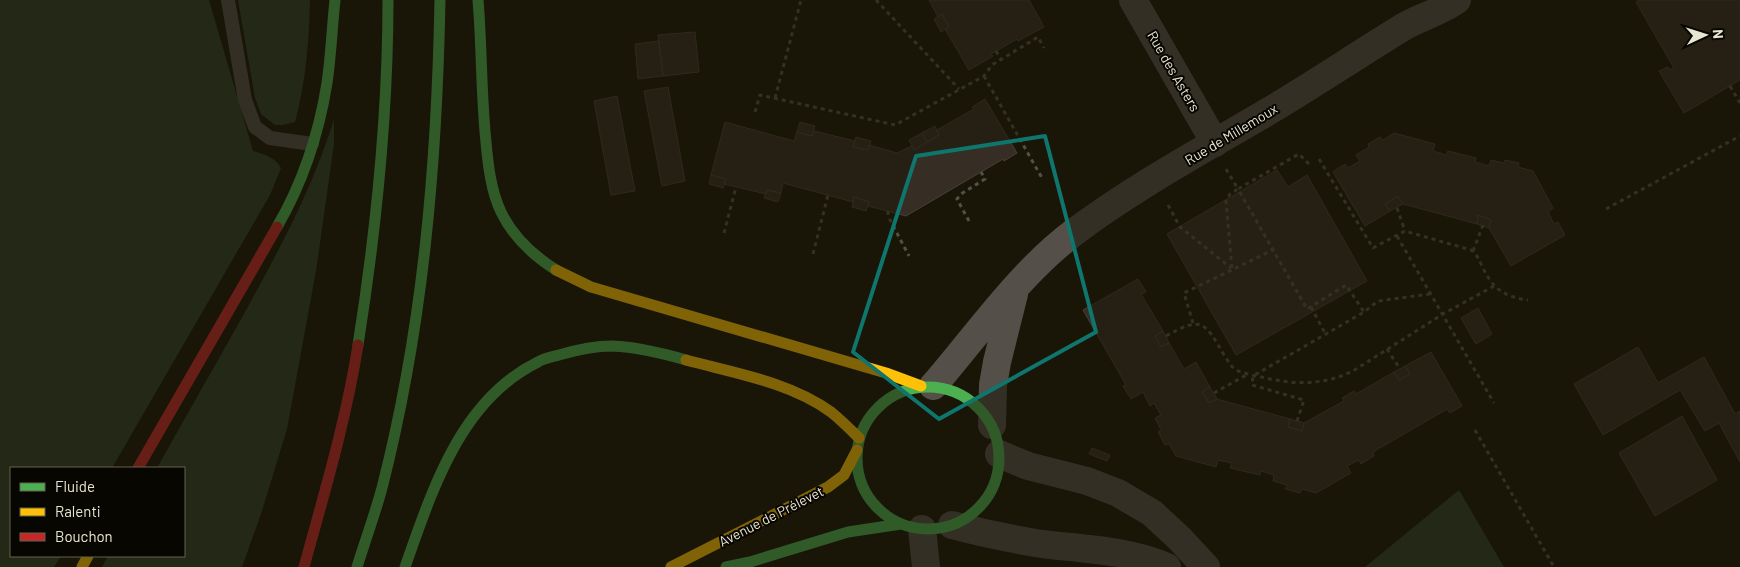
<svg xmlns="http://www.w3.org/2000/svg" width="1740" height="567" viewBox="0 0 1740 567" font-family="Barlow,sans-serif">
  <rect width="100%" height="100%" fill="#191607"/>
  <!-- green -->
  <path fill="#304029" d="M 0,0 L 209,0 L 253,151 C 265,155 275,157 281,168 L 270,195 L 112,468 L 11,468 L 11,556 L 61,556 L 54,567 L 0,567 Z
    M 238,0 L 310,0 C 309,41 306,82 295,122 L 283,125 L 275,125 L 261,114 L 255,98 Z
    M 334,119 L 334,144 L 316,271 L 287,429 L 261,514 L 242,567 L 102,567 L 108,556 L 184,556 L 184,468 L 157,468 C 186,416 216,364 245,312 C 279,250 313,188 334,119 Z
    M 1459,490 L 1504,567 L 1365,567 Z"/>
  <!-- building -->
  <path fill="#362e24" stroke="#474036" d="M 929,0 L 1029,0 L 1044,27 L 1018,41 L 1017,39 L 991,54 L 993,56 L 969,70 L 945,29 L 949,27 L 942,14 L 938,17 Z
    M 1640,0 L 1740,0 L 1740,80 L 1684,113 L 1659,71 L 1668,67 L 1670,70 L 1674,68 L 1636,2 Z
    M 942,14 L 949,27 L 941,32 L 934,19 Z
    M 695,32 L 699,72 L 663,76 L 658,35 Z
    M 659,41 L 663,76 L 638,79 L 635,44 Z
    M 668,87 L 685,181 L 662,186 L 644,91 Z
    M 617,96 L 635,191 L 611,195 L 594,101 Z
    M 985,99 L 1017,153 L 1004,161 L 1003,159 L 906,216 L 868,206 L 869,202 L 854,197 L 853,202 L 783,183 L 781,193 L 767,190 L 766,194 L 724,184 L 726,179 L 711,175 L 725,122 L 794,141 L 797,132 L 812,136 L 814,131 L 855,141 L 853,147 L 868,150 L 869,145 L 897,153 L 912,146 L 914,150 L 939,135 L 937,130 L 974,109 L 972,107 Z
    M 800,122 L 815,126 L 812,136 L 797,132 Z
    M 935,126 L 939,135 L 927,142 L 922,133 Z
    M 922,133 L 927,142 L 914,150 L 909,140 Z
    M 1394,133 L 1435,144 L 1433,151 L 1446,155 L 1448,151 L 1476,158 L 1475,162 L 1489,166 L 1491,160 L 1504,163 L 1505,160 L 1519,163 L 1518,167 L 1533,171 L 1553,208 L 1548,212 L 1554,224 L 1558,222 L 1565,235 L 1511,266 L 1489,228 L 1491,220 L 1478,215 L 1477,224 L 1403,204 L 1398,196 L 1385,204 L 1390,211 L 1365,226 L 1333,172 L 1345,164 L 1348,168 L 1360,161 L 1356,155 L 1369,147 L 1368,144 L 1380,137 L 1383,140 Z
    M 856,137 L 871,141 L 868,150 L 853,147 Z
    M 1277,170 L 1288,187 L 1307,175 L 1367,281 L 1236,355 L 1167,234 Z
    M 711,175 L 726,179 L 723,188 L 709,184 Z
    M 767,190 L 781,193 L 778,202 L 764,198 Z
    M 1398,196 L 1403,204 L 1390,211 L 1385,204 Z
    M 854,197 L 869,202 L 866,211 L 852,207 Z
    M 1478,215 L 1491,220 L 1489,228 L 1477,224 Z
    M 1138,279 L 1146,292 L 1141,294 L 1163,331 L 1155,336 L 1161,347 L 1169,343 L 1184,369 L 1196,362 L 1210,387 L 1202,392 L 1209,403 L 1217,399 L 1290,419 L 1288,427 L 1302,431 L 1304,423 L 1344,401 L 1342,398 L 1354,391 L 1356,394 L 1394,372 L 1399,380 L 1410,374 L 1405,366 L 1431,352 L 1462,406 L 1450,413 L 1447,409 L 1373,452 L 1374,456 L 1361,464 L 1359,460 L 1347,466 L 1351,473 L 1316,493 L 1302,489 L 1300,493 L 1285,489 L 1287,485 L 1273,481 L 1274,475 L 1261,471 L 1260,475 L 1230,468 L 1232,463 L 1218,460 L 1216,467 L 1176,456 L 1169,444 L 1165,445 L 1158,432 L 1161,430 L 1155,418 L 1161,415 L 1154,403 L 1150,406 L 1143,392 L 1131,399 L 1123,386 L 1126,385 L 1083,310 Z
    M 1478,308 L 1492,334 L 1476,344 L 1461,318 Z
    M 1163,331 L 1169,343 L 1161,347 L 1155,336 Z
    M 1638,347 L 1658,383 L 1704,357 L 1735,414 L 1740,411 L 1740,462 L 1719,423 L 1705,431 L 1680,390 L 1603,435 L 1574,384 Z
    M 1405,366 L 1410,374 L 1399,380 L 1394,372 Z
    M 1210,387 L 1217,399 L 1209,403 L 1202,392 Z
    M 1682,416 L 1717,480 L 1655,516 L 1619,453 Z
    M 1290,419 L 1304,423 L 1302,431 L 1288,427 Z
    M 1092,448 L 1110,455 L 1107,461 L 1089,454 Z"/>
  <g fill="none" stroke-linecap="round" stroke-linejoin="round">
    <!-- path -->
    <path stroke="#535048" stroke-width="3" stroke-dasharray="4 4" stroke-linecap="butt" d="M 876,0 L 959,89
      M 996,51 L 1001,60
      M 984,76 L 1042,178
      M 1730,86 L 1740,103
      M 775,98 L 801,0
      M 755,112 L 760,95 L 895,125 L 984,76 L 992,65 L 1038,37 L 1044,48
      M 1319,159 L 1373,248 L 1405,231 L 1471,250 C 1477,254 1479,260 1482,266 C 1492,288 1504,297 1528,300
      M 1309,164 L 1299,154 L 1238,189 L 1307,309 L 1346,285 L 1364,312
      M 1226,169 L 1238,189 L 1230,194 L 1226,201 L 1232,269
      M 1168,205 L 1180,227 L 1231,268
      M 1397,208 L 1405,231
      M 1606,209 L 1740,136
      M 888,211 L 888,216 L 909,256
      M 969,221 L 957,199 L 961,194 L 985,179 L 981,172
      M 724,233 L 736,187
      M 1397,236 L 1494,403
      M 1473,251 L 1483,225
      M 813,254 L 828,195
      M 1311,307 L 1326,335
      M 1193,323 L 1184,293 L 1273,250
      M 1166,336 C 1202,316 1204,321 1224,355 C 1228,360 1230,366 1236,370 C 1245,374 1256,376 1266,378 C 1296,385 1324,385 1353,371 L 1443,314 L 1494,286
      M 1387,349 L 1400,369
      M 1214,393 L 1248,374
      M 1297,421 L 1304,400 L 1252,385 L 1253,376 L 1364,312 L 1378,301 L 1430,294
      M 1475,430 L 1554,567"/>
    <!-- lane -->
    <path stroke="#544f49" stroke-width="14" d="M 228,0 L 245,100 L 255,127 L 270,138 L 312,144"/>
    <!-- street -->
    <path stroke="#544f49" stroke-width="28" d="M 1133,0 L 1215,143
      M 933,386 C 978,334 1018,275 1073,233 C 1134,187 1203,150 1269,111 C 1313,85 1356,56 1400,29 C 1418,17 1440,13 1457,0
      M 992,425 L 993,385 L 997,362 L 1014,294
      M 999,454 L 1028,466 L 1087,481 L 1118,493 L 1152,513 L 1180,539 L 1206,567
      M 952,525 C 982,533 1012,539 1042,544 C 1084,549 1128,550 1167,567
      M 922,529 L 926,567"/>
    <!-- fast -->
    <path stroke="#4caf50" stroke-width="11" d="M 478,0 C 482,47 481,95 486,142 C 488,165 491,191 501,212 C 513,237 534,256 556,270
      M 277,227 C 302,184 319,133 327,83 C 331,56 332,28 335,0
      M 358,345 C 376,231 388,116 388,0
      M857 458a71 71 0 1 1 142 0a71 71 0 1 1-142 0Z
      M 357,567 C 365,541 375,514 382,488 C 423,328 437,164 440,0
      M 405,567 C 432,491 460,400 538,362 C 544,358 552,357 559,355 C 576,350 594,346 612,346 C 637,347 662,353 686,360
      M 726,567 L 750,562 L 848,532 L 901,524"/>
    <!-- slow -->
    <path stroke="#ffc107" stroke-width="11" d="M 556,270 L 591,287 L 886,373 L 921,386
      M 686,360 C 734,373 790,382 831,412 C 841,420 850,429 859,438
      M 82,567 L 88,556
      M 671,567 L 828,487 L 844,475 L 857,450"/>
    <!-- jam -->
    <path stroke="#c62828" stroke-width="11" d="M 138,468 L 277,227
      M 304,567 C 324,494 346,421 358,345"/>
  </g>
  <!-- marked area -->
  <path d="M0 0H1740V567H0ZM 1045,136 L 1096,332 L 939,419 L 853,352 L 916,156 Z" fill="#191607" fill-opacity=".55" fill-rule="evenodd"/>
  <path fill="none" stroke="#0f766e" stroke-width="4" stroke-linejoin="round" d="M 1045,136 L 1096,332 L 939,419 L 853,352 L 916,156 Z"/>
  <g text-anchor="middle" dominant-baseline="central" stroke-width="4" stroke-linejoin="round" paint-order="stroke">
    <!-- street labels -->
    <g font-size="14" fill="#e8e6d3" stroke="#080600">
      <text transform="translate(1174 71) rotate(60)">Rue des Asters</text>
      <text transform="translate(1231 134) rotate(-31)">Rue de Millemoux</text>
      <text transform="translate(771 516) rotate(-27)">Avenue de Prélevet</text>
    </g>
  </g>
  <!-- legend -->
  <rect x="10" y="467" width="175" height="90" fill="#080600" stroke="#626054"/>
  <rect x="20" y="483" width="25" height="8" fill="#4caf50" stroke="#626054"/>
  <text x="55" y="492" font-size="15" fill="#e8e6d3">Fluide</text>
  <rect x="20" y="508" width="25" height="8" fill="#ffc107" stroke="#626054"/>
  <text x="55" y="517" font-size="15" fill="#e8e6d3">Ralenti</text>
  <rect x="20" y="533" width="25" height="8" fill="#c62828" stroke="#626054"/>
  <text x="55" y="542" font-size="15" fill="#e8e6d3">Bouchon</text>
  <!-- north arrow -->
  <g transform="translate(1705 35) rotate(86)" stroke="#080600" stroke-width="4" paint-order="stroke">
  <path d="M0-4L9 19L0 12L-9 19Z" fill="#e8e6d3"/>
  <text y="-8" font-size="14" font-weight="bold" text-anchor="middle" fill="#e8e6d3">N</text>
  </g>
</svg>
